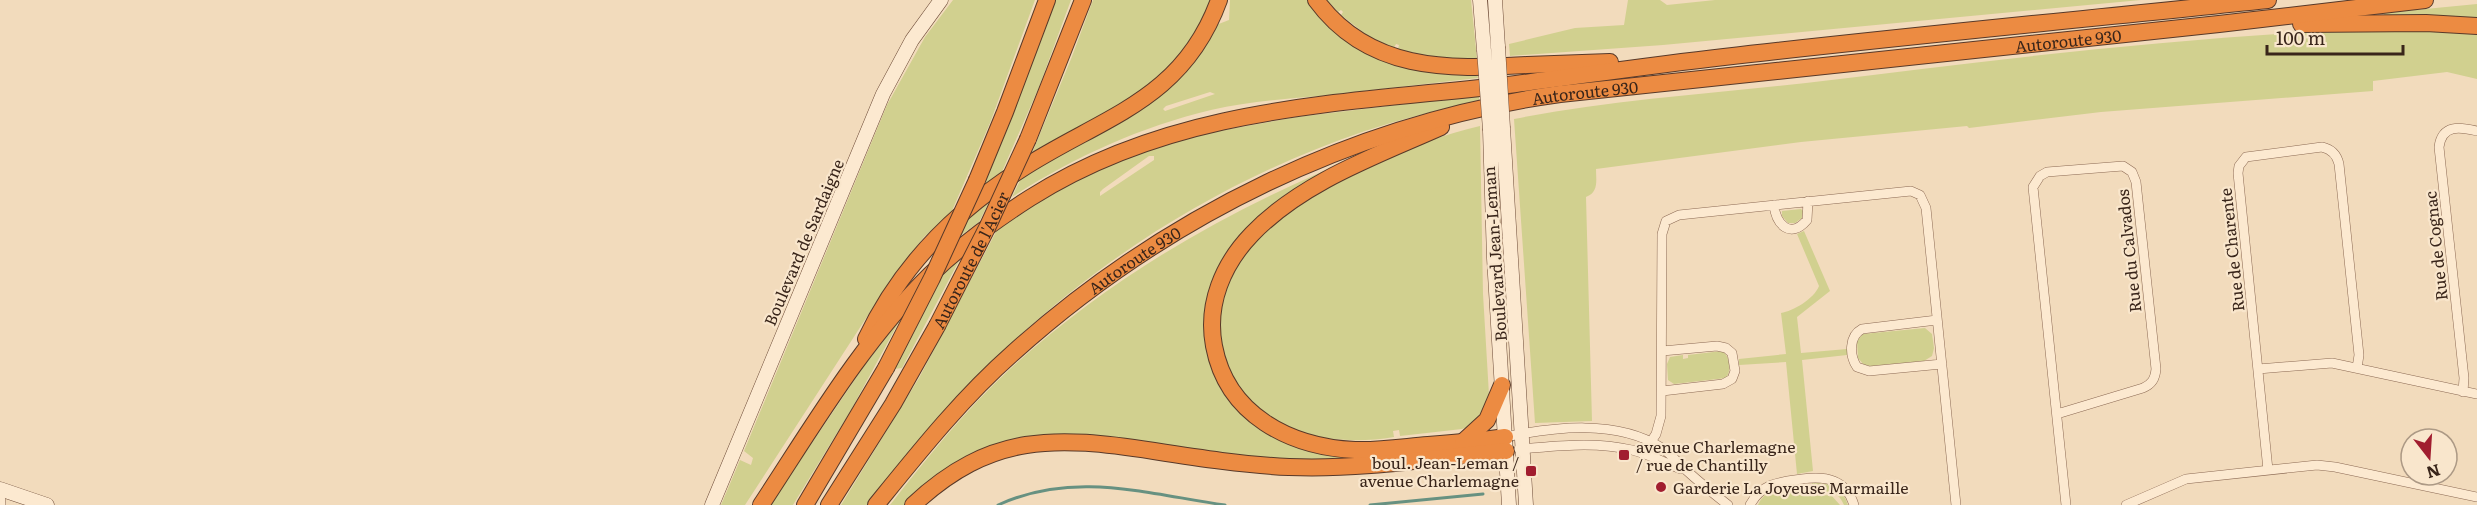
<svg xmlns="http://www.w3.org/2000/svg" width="2477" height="505" viewBox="0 0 2477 505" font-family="Literata,serif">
  <rect width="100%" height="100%" fill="#f2dbbc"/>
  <!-- green -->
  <path fill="#d1d08f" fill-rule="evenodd" d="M 953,0 L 1035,0 L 990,123 L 951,213 L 924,237 L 894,275 L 745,505 L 721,505 L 740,460 L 751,465 L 753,458 L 744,451 L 887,105 L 925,37 Z
    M 1054,0 L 1071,0 L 1039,87 L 1001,174 L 982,188 Z
    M 1093,0 L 1213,0 L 1206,16 L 1175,61 L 1144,91 L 1032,153 L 1071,59 Z
    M 1230,0 L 1307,0 C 1325,26 1352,47 1380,59 L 1477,72 L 1478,78 C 1425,84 1372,90 1320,96 C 1283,99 1247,102 1211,110 C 1140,127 1074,157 1012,197 L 1023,174 L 1111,126 L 1216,25 L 1229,20 ZM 1210,92 L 1215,94 L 1165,111 L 1163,109 L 1166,106 Z
    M 1327,0 L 1471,0 L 1477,59 C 1450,59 1424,56 1398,49 L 1399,45 L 1396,44 L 1394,48 L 1368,36 L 1341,15 L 1343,12 L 1341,10 L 1338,12 Z
    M 1628,0 L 1660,0 L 1667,5 L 1715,0 L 2141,0 L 1663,45 L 1510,56 L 1509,44 L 1575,28 L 1624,25 Z
    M 2477,4 L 2477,21 L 2384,17 L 2384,13 Z
    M 2373,29 L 2477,33 L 2477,79 L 2447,72 L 2373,81 L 2373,91 L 2101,112 L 1969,128 L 1967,126 L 1801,142 L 1596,169 C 1596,180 1599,192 1586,197 L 1592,421 L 1535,423 L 1514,119 C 1610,100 1709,94 1806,83 C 1994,60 2184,36 2373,29 Z
    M 1479,95 L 1479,100 C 1441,109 1402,119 1365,131 C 1226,178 1094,260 990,364 C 947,408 909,458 868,505 L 841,505 L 919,378 L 997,230 L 1029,207 L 1096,170 L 1148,150 L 1202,134 L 1297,117 ZM 1149,156 L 1154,156 L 1154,160 L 1100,196 L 1100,192 L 1103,189 Z
    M 1480,126 L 1483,294 L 1489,395 L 1483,414 L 1470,426 L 1462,429 L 1400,436 L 1399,430 L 1393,431 L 1394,437 C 1341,446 1275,438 1241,392 C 1237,386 1231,380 1228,374 C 1225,365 1224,355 1222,347 C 1215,316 1222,283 1241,257 C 1288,195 1405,143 1480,126 Z
    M 1358,157 L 1251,227 L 1205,338 L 1269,433 L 1405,452 L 1322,463 L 1029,438 L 905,505 L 890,505 C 927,458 965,410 1010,369 C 1112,276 1230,208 1358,157 Z
    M 991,198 L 979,222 L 960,236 L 970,213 Z
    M 1801,209 L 1803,211 L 1802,218 L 1795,223 L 1788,223 L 1782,216 L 1782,211 Z
    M 1804,231 L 1830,291 L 1797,317 L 1801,353 L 1847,349 L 1847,355 L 1802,360 L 1813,471 L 1797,474 L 1786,362 L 1739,365 L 1739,359 L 1786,354 L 1781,313 C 1793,311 1814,299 1819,286 L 1797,234 Z
    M 960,259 L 902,368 L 894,369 L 942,275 Z
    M 901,318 L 851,410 L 793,505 L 770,505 L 864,366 Z
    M 1925,328 L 1932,334 L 1934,348 L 1932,356 L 1924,361 L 1872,366 L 1864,365 L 1858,358 L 1857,341 L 1863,334 Z
    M 1722,351 C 1730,356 1732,370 1726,378 L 1674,384 L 1668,380 L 1667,364 L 1670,357 L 1683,355 L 1683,359 L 1688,358 L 1688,355 Z
    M 1812,483 C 1829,482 1843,488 1848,505 L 1844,505 C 1837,489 1828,492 1813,491 Z
    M 1808,484 L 1810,496 L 1831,495 L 1840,505 L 1758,505 C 1767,485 1789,486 1808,484 Z"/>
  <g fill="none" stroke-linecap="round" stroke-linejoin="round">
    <!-- stream -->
    <path stroke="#679181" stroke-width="3" d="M 998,505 C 1074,470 1147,494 1225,505
      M 1370,505 L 1483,494"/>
    <defs>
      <path id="street" d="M 1774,205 C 1776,224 1790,240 1807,220 L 1808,201
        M 1937,320 L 1862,329 C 1849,336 1849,355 1857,367 L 1869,371 L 1942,364
        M 1662,351 L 1717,346 L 1726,348 L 1732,353 L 1735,371 L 1732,379 L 1723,384 L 1662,391
        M 2258,369 L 2332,363 L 2477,394
        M 2463,392 L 2464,378 L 2439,147 C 2442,124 2460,127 2477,131
        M 2057,414 L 2143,388 C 2152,384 2155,379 2156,369 L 2136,182 L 2132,172 L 2123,166 L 2047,172 L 2040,176 L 2033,187 L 2066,505
        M 1505,437 C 1554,427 1617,419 1662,448 C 1671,454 1678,463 1686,470 C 1699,482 1714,494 1728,505
        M 1519,449 C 1558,446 1594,441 1632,450 C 1649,454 1665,463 1681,469
        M 1643,454 L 1656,434 L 1661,416 L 1662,234 L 1666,221 L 1679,215 L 1911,191 L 1920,195 L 1926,208 L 1956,505
        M 2268,470 L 2238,173 L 2239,166 L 2246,157 L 2322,147 C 2331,149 2337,155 2339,164 L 2359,355 L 2357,368
        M 0,492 L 1,505
        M 1750,505 C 1762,483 1779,482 1802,479 C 1826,476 1846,479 1854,505
        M 2126,505 L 2186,479 L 2317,465 L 2335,467 L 2477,497"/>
      <path id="secondary" d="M 1480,0 L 1484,50
        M 1495,0 L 1498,47
        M 1503,128 L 1526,505
        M 1490,130 L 1494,258 L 1509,505
        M 0,489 L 47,505
        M 712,505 L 883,94 L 912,40 L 941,0"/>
      <g id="highway">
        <path d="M 1316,0 C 1368,71 1447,70 1527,65 C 1555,64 1582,63 1610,62"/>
        <path d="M 2301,24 L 2426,23 L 2477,26"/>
        <path d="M 1441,127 C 1376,156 1302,182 1252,234 C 1223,264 1206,304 1214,346 C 1227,415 1290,447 1355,450 C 1379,451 1404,447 1428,445 C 1454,443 1480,441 1505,437"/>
        <path d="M 1028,139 L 1083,0"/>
        <path d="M 977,180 L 1005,112 L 1047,0"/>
        <path d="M 866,339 C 900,267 953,213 1020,170 C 1101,117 1182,102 1219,0"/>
        <path d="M 1463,442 L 1487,420 L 1502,385"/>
        <path d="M 761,505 C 813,426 862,342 930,275 C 960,246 994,221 1030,198 C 1178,104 1346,104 1516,84 C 1585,75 1654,65 1724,57 C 1905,36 2087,19 2268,0"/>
        <path d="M 805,505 L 886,368"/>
        <path d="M 829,505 L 893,404 L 937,326"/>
        <path id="s1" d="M 876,505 C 919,452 962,398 1013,353 C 1165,216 1357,122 1560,94 L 2219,24 L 2425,0"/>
        <path d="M 913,505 C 991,432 1056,436 1154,451 C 1199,458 1244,465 1289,467 C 1361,470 1434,458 1506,451"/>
      </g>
    </defs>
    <!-- street casing -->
    <use href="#street" stroke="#8c6a54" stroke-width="10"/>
    <!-- secondary casing -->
    <use href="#secondary" stroke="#6d4b37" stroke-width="15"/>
    <!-- highway casing -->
    <use href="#highway" stroke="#583929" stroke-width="18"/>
    <!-- street -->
    <use href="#street" stroke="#fce9d0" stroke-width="9"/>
    <!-- secondary -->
    <use href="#secondary" stroke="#fce9d0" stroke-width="14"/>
    <!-- highway -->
    <use href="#highway" stroke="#ec8b42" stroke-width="16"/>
    <defs>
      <path id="secondary-bridge" d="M 1498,47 L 1503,128
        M 1484,50 L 1490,130"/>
      <g id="highway-bridge">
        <path id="s2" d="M 937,326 L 987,228 L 1028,139"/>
        <path d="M 886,368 L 932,278 L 977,180"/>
      </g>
    </defs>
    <!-- secondary-bridge casing -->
    <use href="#secondary-bridge" stroke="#6d4b37" stroke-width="15" stroke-linecap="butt"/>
    <!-- highway-bridge casing -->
    <use href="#highway-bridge" stroke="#583929" stroke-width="18" stroke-linecap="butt"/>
    <!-- secondary-bridge -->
    <use href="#secondary-bridge" stroke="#fce9d0" stroke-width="14"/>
    <!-- highway-bridge -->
    <use href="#highway-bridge" stroke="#ec8b42" stroke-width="16"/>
  </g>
  <!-- markers -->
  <g fill="#a11d2f" stroke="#f9e6cc" stroke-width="2">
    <rect x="1618" y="449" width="12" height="12" rx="3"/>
    <rect x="1525" y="465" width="12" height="12" rx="3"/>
    <circle cx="1661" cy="487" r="6"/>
  </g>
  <g text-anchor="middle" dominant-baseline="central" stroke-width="4.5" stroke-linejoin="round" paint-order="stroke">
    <!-- street labels -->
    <g font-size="16" fill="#39251a" stroke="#f9e6cc">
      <text stroke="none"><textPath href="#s1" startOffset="1330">Autoroute 930</textPath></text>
      <text stroke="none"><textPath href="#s1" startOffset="844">Autoroute 930</textPath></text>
      <text transform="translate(803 242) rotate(-67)">Boulevard de Sardaigne</text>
      <text transform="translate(2435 246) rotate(-96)">Rue de Cognac</text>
      <text transform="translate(2231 250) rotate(-96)">Rue de Charente</text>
      <text transform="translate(2128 251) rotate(-96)">Rue du Calvados</text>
      <text transform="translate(1494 254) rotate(-94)">Boulevard Jean-Leman</text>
      <text stroke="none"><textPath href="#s2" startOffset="74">Autoroute de l'Acier</textPath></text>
      <text stroke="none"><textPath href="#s1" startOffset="358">Autoroute 930</textPath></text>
    </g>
    <!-- poi labels -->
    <g font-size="16" fill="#39251a" stroke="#f9e6cc" text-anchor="start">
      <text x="1636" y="446">avenue Charlemagne<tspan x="1636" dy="18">/ rue de Chantilly</tspan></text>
      <text x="1519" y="462" text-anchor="end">boul. Jean-Leman /<tspan x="1519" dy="18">avenue Charlemagne</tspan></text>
      <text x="1673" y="487">Garderie La Joyeuse Marmaille</text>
    </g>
  </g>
  <!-- north arrow -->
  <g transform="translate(2429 457) rotate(163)"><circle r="28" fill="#f9e6cc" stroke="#ac9985" stroke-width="1.5"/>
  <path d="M0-4.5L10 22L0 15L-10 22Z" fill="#a11d2f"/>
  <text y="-9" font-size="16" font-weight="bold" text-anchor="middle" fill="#39251a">N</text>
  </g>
  <!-- scale -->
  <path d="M2267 45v9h136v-9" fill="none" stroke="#39251a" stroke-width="3"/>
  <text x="2276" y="45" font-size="18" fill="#39251a" stroke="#f9e6cc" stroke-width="4.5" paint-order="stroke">100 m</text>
</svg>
